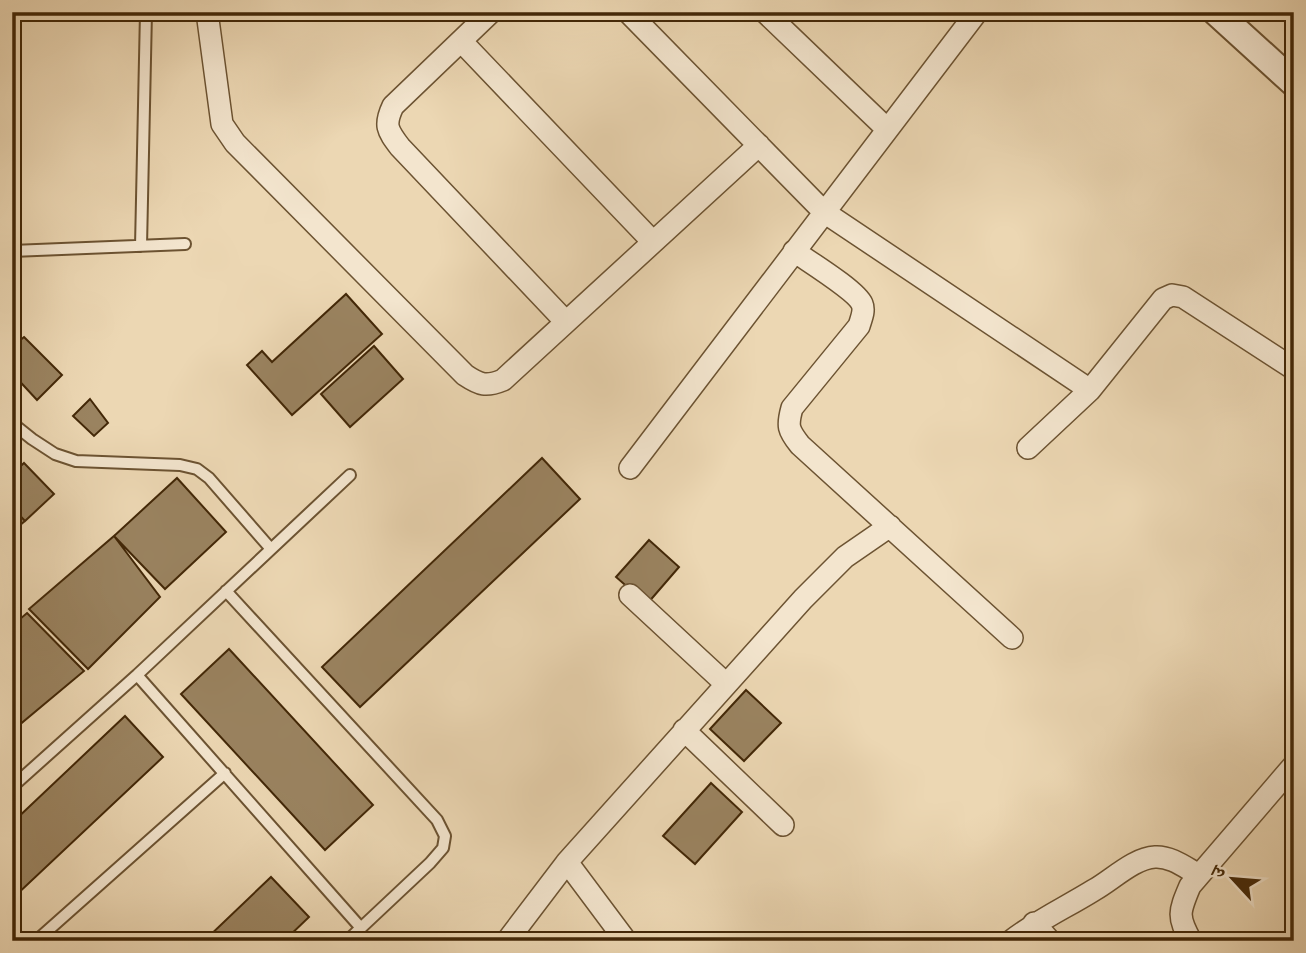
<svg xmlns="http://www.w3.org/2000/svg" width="1306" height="953" viewBox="0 0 1306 953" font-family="'Libre Caslon Text','Noto Serif Devanagari',serif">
  <rect width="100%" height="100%" fill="#ecd7b3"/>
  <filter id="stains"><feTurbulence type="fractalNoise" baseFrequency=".00286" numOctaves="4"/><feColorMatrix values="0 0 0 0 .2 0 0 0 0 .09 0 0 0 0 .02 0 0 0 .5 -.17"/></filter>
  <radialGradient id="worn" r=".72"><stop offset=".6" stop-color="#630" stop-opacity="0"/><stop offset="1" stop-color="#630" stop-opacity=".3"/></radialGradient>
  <!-- building -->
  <path fill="#9a8360" stroke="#422707" stroke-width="2" d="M 346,294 L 382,334 L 292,415 L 247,365 L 262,351 L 272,362 Z
    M 24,337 L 62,375 L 37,400 L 12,373 L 12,347 Z
    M 374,346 L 403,379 L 350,427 L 321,394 Z
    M 90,399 L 108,423 L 94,436 L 73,416 Z
    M 542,458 L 580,499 L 360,707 L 322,667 Z
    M 24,463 L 54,494 L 25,521 L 12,507 L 12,474 Z
    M 177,478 L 226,532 L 165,589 L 114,536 Z
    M 12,507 L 25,521 L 12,532 Z
    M 114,536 L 160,597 L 88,669 L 29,609 Z
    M 649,540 L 679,567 L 647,604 L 616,577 Z
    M 27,613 L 84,671 L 12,731 L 12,626 Z
    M 229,649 L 373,805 L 325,850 L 181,694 Z
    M 746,690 L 781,723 L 744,761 L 710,729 Z
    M 125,716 L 163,757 L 12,899 L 12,823 Z
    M 711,783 L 742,812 L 695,864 L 663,836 Z
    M 271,877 L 309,917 L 284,941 L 204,941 Z"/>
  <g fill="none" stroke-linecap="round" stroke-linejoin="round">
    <defs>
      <path id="service" d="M 141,246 L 146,12
        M 12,251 L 185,244
        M 12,423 L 32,439 L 55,454 L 76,461 L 180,465 L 197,469 L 209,478 L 271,549
        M 226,591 L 437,820 L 445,836 L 443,848 L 430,863 L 347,941
        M 137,675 L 361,928
        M 12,787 L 137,675 L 350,475
        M 36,941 L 225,773"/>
      <path id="minor" d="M 207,12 L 222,124 L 235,143 L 465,375 C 480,385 486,387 503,380 L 759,145
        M 491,12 L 393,106 C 384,125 387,130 400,147 L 566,322
        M 628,12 L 824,212 L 1090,390
        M 765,12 L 887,129
        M 461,41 L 653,242
        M 794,251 C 808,261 857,291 862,304 C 865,311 861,319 859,326 L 792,408 C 787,426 788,430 800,445 L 1012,638
        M 1028,448 L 1090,390 L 1163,299 L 1172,295 L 1183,297 L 1294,369
        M 630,468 L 977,12
        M 630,595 L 726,684
        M 684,730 L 783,825
        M 567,862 L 626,941
        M 1034,923 L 1050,941
        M 507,941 L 567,862 L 803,599 L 845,557 L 890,526
        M 1011,941 C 1038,920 1065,908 1094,890 C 1112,880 1134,858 1155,857 C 1171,856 1186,868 1199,875
        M 1191,941 C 1177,916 1179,912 1190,886 L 1294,765"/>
      <path id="tertiary" d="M 1216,12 L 1294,83"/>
    </defs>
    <!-- service casing -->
    <use href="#service" stroke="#6c5332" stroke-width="14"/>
    <!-- minor casing -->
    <use href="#minor" stroke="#6c5332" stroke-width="24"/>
    <!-- tertiary casing -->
    <use href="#tertiary" stroke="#6c5332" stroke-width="30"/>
    <!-- service -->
    <use href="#service" stroke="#f3e5ce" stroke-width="10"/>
    <!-- minor -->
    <use href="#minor" stroke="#f3e5ce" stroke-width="21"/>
    <!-- tertiary -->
    <use href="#tertiary" stroke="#f3e5ce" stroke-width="26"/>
  </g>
  <!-- margin -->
  <rect width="1306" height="953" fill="none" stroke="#ecd7b3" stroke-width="42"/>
  <rect x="14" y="14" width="1278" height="925" fill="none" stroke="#422707" stroke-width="3.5"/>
  <rect x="21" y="21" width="1264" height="911" fill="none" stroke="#422707" stroke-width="2"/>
  <!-- north arrow -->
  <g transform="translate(1233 879) rotate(296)" stroke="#f3e5ce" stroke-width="5" paint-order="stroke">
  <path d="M0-5L12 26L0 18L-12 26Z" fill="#422707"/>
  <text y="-10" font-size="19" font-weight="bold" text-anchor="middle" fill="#422707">उ</text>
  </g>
  <rect width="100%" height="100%" filter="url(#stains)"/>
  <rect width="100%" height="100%" fill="url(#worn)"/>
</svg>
